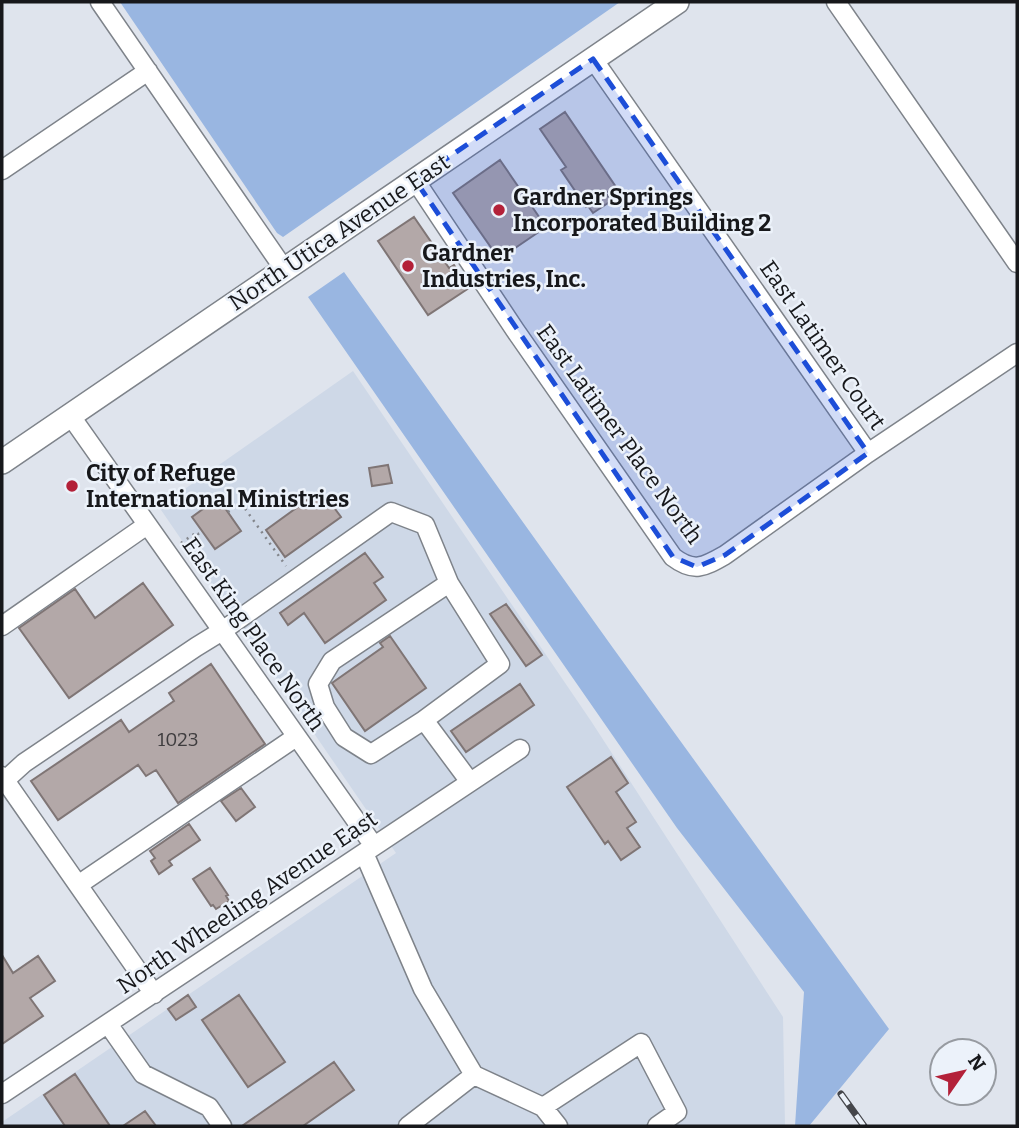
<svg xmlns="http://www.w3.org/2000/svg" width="1019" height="1128" viewBox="0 0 1019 1128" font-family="Bitter,serif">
  <rect width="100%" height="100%" fill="#dfe4ed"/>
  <!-- built -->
  <path fill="#ced8e7" d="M 353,371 L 591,721 L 783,1017 L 785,1126 L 2,1126 L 2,1122 L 396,853 L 159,507 Z"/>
  <!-- green -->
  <path fill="#99b6e1" d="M 120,2 L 620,2 L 283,237 L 277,233 Z
    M 344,272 L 613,648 L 889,1029 L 809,1126 L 795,1126 L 804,992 L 677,828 L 308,297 Z"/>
  <!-- building -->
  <path fill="#b3a8a8" stroke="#7f7575" stroke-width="2" d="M 565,112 L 616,187 L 606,193 L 611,201 L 593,213 L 588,206 L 586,207 L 561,170 L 566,167 L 540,129 Z
    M 500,160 L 546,227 L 499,259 L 453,193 Z
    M 414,217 L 449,268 L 454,265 L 469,288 L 428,315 L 378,241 Z
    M 388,465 L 392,483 L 372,486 L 369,468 Z
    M 321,490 L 341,517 L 285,557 L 266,530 Z
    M 218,498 L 241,531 L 215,549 L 192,517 Z
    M 365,553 L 383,577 L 374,583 L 386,600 L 325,643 L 304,613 L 288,625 L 280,613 Z
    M 143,583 L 173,625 L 69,698 L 19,628 L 75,589 L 95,618 Z
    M 506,604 L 542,655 L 526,666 L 490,614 Z
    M 390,636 L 426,688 L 365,731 L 332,683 L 383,647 L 380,643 Z
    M 211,664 L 265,744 L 178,803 L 156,770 L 146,776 L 138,765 L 58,820 L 31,781 L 121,720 L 129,732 L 174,701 L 169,693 Z
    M 520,684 L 534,705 L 466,752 L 451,731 Z
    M 611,757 L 628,783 L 616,792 L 636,822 L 627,828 L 640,847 L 621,860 L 608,841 L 605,844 L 567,787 Z
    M 241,788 L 255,807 L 236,821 L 221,801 Z
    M 189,824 L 200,840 L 169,861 L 172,865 L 159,874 L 151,861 L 155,858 L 150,851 Z
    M 210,868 L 228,895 L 226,896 L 229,901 L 216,909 L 213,905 L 211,906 L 193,879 Z
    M 2,955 L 13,973 L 38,956 L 55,981 L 30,998 L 43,1016 L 2,1044 Z
    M 188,995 L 196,1007 L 176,1020 L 168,1009 Z
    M 239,995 L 285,1062 L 248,1087 L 202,1020 Z
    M 334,1062 L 354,1090 L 303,1126 L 242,1126 Z
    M 75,1074 L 110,1126 L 65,1126 L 44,1095 Z
    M 145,1111 L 156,1126 L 123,1126 Z"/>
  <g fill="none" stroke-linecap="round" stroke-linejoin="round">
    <defs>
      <path id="minor" d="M 100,2 L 284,269
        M 836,2 L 1017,263
        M 593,59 L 868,453
        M 2,170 L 148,71
        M 415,180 L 515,330 L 673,557 C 694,573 704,567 725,555 L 868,453 L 1017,353
        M 70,415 L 374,846
        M 2,626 L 147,525
        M 424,720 L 371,754 L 344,737 L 325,707 L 318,684 L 332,661 L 449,583
        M 2,776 L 154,994
        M 2,783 L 24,763 L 196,647 L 222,631 L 391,512 L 425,525 L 449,583 L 500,664 L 424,720 L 470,782
        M 364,853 L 423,989 L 474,1075 L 543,1107 L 558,1126
        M 78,885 L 296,737
        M 108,1024 L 143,1074 L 209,1107 L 222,1126
        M 2,1094 L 520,749
        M 543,1107 L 641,1043 L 677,1112 L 657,1126
        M 408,1126 L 474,1075"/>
      <path id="major" d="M 2,462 L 677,2"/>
    </defs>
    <!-- minor casing -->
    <use href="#minor" stroke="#7e838a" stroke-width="21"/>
    <!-- major casing -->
    <use href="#major" stroke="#7e838a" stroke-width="26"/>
    <!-- path -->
    <path stroke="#83868c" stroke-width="2.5" stroke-dasharray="2 5" stroke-linecap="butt" d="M 245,501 L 265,487
      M 241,503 L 286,566
      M 228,512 L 234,508
      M 181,543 L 197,532 L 198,534 L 202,532"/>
    <!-- minor -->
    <use href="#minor" stroke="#fff" stroke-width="18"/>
    <!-- major -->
    <use href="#major" stroke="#fff" stroke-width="23"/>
    <defs>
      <path id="rail" d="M 841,1094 L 864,1126"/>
    </defs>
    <!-- rail casing -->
    <use href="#rail" stroke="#45464b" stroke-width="7"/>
    <!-- rail -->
    <use href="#rail" stroke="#ecf2fa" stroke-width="4.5" stroke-dasharray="13" stroke-linecap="butt"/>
  </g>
  <!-- marked area -->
  <path fill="#1d4ed8" fill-opacity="0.2" stroke="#1d4ed8" stroke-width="5" stroke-dasharray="14 9" stroke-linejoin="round" d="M 593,59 L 868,453 L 725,555 L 697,567 L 673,557 L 415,180 Z"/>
  <!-- markers -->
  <g fill="#b32139" stroke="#ecf2fa" stroke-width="2.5">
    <circle cx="499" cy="210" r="7"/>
    <circle cx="408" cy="266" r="7"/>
    <circle cx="72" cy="486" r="7"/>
  </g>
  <g text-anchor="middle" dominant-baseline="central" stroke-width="5" stroke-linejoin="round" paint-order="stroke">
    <!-- number labels -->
    <g font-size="19" fill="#3e3c3e">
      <text x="178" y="739">1023</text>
    </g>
    <!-- poi labels -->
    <g font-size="23" font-weight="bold" fill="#17181b" stroke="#ecf2fa" text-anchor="start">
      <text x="513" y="197">Gardner Springs<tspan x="513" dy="26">Incorporated Building 2</tspan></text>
      <text x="422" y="253">Gardner<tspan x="422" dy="26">Industries, Inc.</tspan></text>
      <text x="86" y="473">City of Refuge<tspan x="86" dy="26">International Ministries</tspan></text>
    </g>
    <!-- street labels -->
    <g font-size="23" fill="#17181b" stroke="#ecf2fa">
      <text transform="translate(339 232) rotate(-34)">North Utica Avenue East</text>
      <text transform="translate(823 345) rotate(55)">East Latimer Court</text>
      <text transform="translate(620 434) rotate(54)">East Latimer Place North</text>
      <text transform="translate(254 634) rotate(55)">East King Place North</text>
      <text transform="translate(247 902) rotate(-34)">North Wheeling Avenue East</text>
    </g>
  </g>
  <!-- border -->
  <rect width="1019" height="1128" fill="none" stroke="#17181b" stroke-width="7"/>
  <!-- north arrow -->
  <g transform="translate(963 1072) rotate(56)"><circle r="33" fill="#ecf2fa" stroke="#979ba1" stroke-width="2"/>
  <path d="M0-5L12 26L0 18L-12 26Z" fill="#b32139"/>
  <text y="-10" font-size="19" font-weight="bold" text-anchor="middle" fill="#17181b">N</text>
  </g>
</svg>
